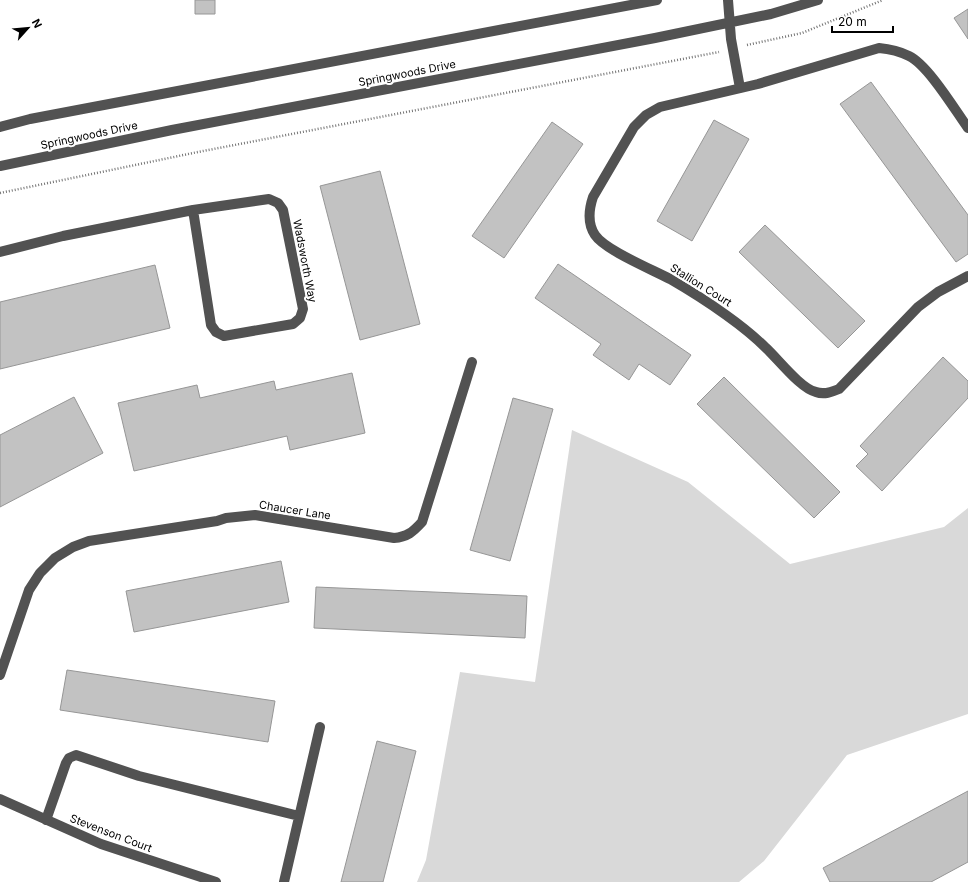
<svg xmlns="http://www.w3.org/2000/svg" width="968" height="882" viewBox="0 0 968 882" font-family="Inter,sans-serif">
  <rect width="100%" height="100%" fill="#fff"/>
  <!-- green -->
  <path fill="#d9d9d9" d="M 572,430 L 688,482 L 790,564 L 944,527 L 968,508 L 968,714 L 847,755 L 764,861 L 739,882 L 417,882 L 426,860 L 460,672 L 535,682 Z"/>
  <!-- building -->
  <path fill="#c2c2c2" stroke="#969696" d="M 195,0 L 215,0 L 215,14 L 195,14 Z
    M 968,9 L 968,39 L 954,18 Z
    M 871,82 L 968,215 L 968,254 L 956,262 L 840,104 Z
    M 714,120 L 749,139 L 692,241 L 657,221 Z
    M 552,122 L 583,144 L 504,258 L 472,236 Z
    M 380,171 L 420,324 L 360,340 L 320,186 Z
    M 765,225 L 865,321 L 838,348 L 739,252 Z
    M 558,264 L 691,355 L 670,385 L 639,364 L 629,380 L 593,355 L 601,344 L 535,298 Z
    M 155,265 L 170,328 L 0,369 L 0,302 Z
    M 943,357 L 968,381 L 968,398 L 882,491 L 856,466 L 868,454 L 860,446 Z
    M 352,373 L 365,433 L 290,450 L 287,436 L 134,471 L 118,403 L 197,385 L 200,398 L 274,381 L 276,390 Z
    M 724,377 L 840,492 L 814,518 L 697,404 Z
    M 74,397 L 103,453 L 0,507 L 0,435 Z
    M 513,398 L 553,409 L 510,561 L 470,550 Z
    M 281,561 L 289,602 L 134,632 L 126,591 Z
    M 316,587 L 527,596 L 525,638 L 314,628 Z
    M 67,670 L 275,701 L 268,742 L 60,710 Z
    M 377,741 L 416,751 L 383,882 L 341,882 Z
    M 968,791 L 968,862 L 931,882 L 830,882 L 823,868 Z"/>
  <g fill="none" stroke-linecap="round" stroke-linejoin="round">
    <!-- path -->
    <path stroke="#747474" stroke-width="2.5" stroke-dasharray="1 2" stroke-linecap="butt" d="M 747,45 L 802,33 L 883,0
      M 0,193 L 198,152 L 719,52"/>
    <!-- minor -->
    <path stroke="#525252" stroke-width="10" d="M 728,0 L 731,39 L 740,88
      M 0,127 L 30,119 L 657,0
      M 968,128 C 955,110 928,65 909,56 C 899,51 890,49 879,48 L 758,84 L 660,107 L 646,115 L 634,127 L 593,197 C 589,209 587,223 595,235 C 605,250 651,269 670,279 C 689,290 708,302 726,315 C 740,325 754,336 766,348 C 778,359 801,389 816,392 C 824,395 832,392 839,389 L 918,307 L 938,292 L 968,276
      M 0,166 L 172,130 L 655,38 L 771,14 L 818,0
      M 269,199 L 278,203 L 283,210 L 303,309 L 300,318 L 293,324 L 224,336 L 216,332 L 211,325 L 193,210 Z
      M 0,252 L 63,236 L 193,210
      M 0,675 L 29,590 L 40,573 L 55,558 L 73,547 L 89,541 L 217,521 L 226,518 L 255,515 L 394,538 C 407,537 413,532 422,522 L 472,362
      M 0,799 L 101,844 L 216,882
      M 46,820 L 66,763 L 69,758 L 76,755 L 139,776 L 299,816
      M 284,882 L 320,727"/>
  </g>
  <g text-anchor="middle" dominant-baseline="central" stroke-width="4" stroke-linejoin="round" paint-order="stroke">
    <!-- street labels -->
    <g font-size="11" fill="#000" stroke="#fff">
      <text transform="translate(407 73) rotate(-11)">Springwoods Drive</text>
      <text transform="translate(89 135) rotate(-12)">Springwoods Drive</text>
      <text transform="translate(305 261) rotate(79)">Wadsworth Way</text>
      <text transform="translate(701 285) rotate(32)">Stallion Court</text>
      <text transform="translate(295 510) rotate(9)">Chaucer Lane</text>
      <text transform="translate(111 833) rotate(21)">Stevenson Court</text>
    </g>
  </g>
  <!-- north arrow -->
  <g transform="translate(28 28) rotate(63)" stroke="#ffffff" stroke-width="3" paint-order="stroke">
  <path d="M0-3L7 15L0 10L-7 15Z" fill="#000000"/>
  <text y="-6" font-size="11" font-weight="bold" text-anchor="middle" fill="#000000">N</text>
  </g>
  <!-- scale -->
  <path d="M832 26v6h61v-6" fill="none" stroke="#000000" stroke-width="2"/>
  <text x="838" y="26" font-size="12" fill="#000000" stroke="#ffffff" stroke-width="3" paint-order="stroke">20 m</text>
</svg>
